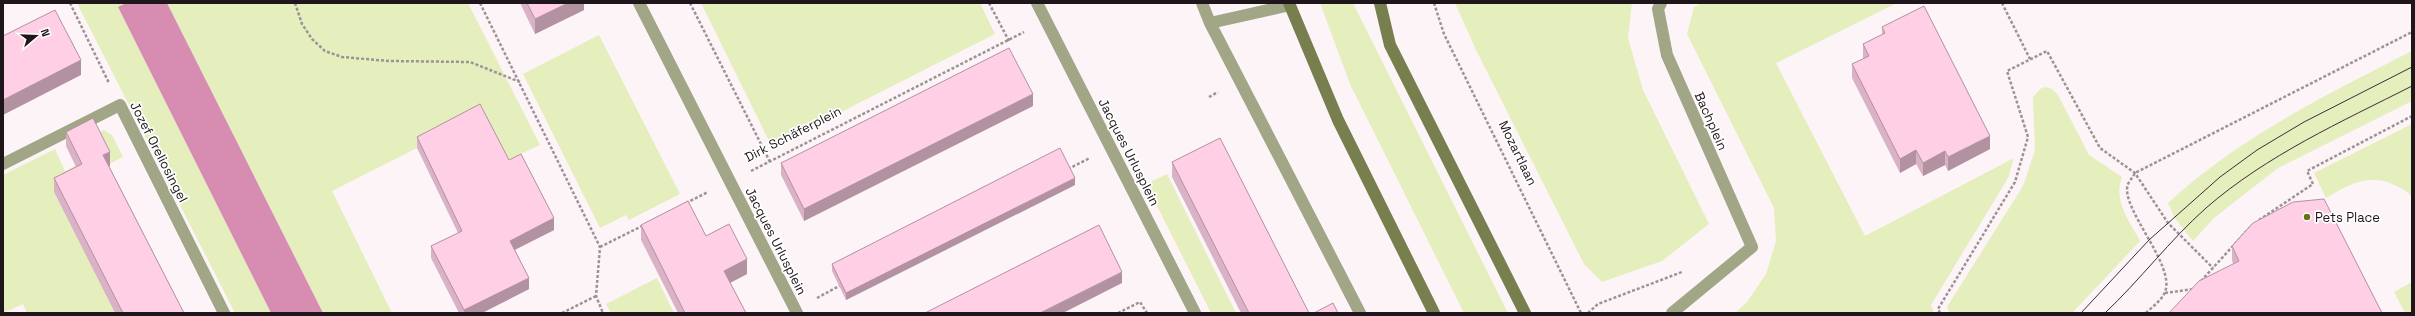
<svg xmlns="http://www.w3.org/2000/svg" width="2415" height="316" viewBox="0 0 2415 316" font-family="'Space Grotesk',sans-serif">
  <rect width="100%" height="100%" fill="#fdf4f8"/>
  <!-- green -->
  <path fill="#e5eebd" d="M 77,3 L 126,3 L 118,7 L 271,313 L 235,313 Z
    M 167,3 L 468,3 L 540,145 L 504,162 L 480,116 L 332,191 L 392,313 L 323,313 Z
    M 701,3 L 980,3 L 995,34 L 772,147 Z
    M 1320,3 L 1353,3 L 1508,313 L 1464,313 L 1350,84 Z
    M 1455,3 L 1632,3 L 1628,38 L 1643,90 L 1709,224 L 1662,261 L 1602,282 L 1584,264 L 1477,52 Z
    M 1702,3 L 1897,3 L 1776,63 L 1865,236 L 2014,158 L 2008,178 L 1931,305 L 1934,313 L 1735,313 L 1747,302 L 1766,274 L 1776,241 L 1774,208 L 1687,34 L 1694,7 Z
    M 599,35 L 680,194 L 629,220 L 626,215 L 600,228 L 523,74 Z
    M 2412,51 L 2412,101 L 2278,168 L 2214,218 L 2193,241 L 2174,217 L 2168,203 C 2239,137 2326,95 2412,51 Z
    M 2045,87 L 2052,89 L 2058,95 L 2089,155 L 2122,177 C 2113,201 2129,220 2140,241 L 2072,313 L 1950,313 L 1947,307 L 2023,186 L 2035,150 L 2033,97 L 2040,89 Z
    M 2412,124 L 2412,197 C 2406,190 2401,188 2392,184 C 2367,173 2347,186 2326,198 L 2314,173 Z
    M 104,130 L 112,135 L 123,157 L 54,192 L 115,313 L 27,313 L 23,304 L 3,313 L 3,175 L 55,149 L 65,171 L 103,152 L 95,135 Z
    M 1167,174 L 1236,313 L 1211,313 L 1146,184 Z
    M 657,278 L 674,313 L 611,313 L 606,304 Z
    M 2412,282 L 2412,313 L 2405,313 L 2394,292 Z"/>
  <!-- water -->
  <path fill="#d68db1" d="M 126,3 L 167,3 L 323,313 L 271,313 L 118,7 Z"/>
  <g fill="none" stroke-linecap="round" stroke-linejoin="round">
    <!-- path -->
    <path stroke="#9c9397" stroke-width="2.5" stroke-dasharray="3 2" stroke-linecap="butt" d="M 70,3 L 109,83
      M 295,3 L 302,24 L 312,39 L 325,51 L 342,57 L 389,61 L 470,62 L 520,82
      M 480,3 L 600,247 L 596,296 L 603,313
      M 690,3 L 770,162
      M 989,3 L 1009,41
      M 1434,3 L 1444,34 L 1581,313
      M 2002,3 L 2030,59
      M 1209,97 L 1218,92
      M 1068,169 L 1090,158
      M 751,171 L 1024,32
      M 686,203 L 708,192
      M 2259,220 L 2313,184 L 2307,171 L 2412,116
      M 600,247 L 642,226
      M 2201,281 L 2252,225
      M 2165,293 L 2194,289
      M 817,298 L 841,285
      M 562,313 L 596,296
      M 1118,313 L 1140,302 L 1147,313
      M 1588,313 L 1598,304 L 1682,272
      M 1940,313 L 1938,309 L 2015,182 L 2028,137 L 2007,71 L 2047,51 L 2100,148 L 2135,173 L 2168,223 L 2213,268
      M 2146,313 C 2152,307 2162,300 2165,292 C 2176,265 2119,207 2128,184 C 2130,180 2133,177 2135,173 L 2412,32"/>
    <!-- street -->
    <path stroke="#a0a686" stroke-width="12" d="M 639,3 L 797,313
      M 1037,3 L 1195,313
      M 1202,3 L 1210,23 L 1360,313
      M 1661,3 L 1658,9 L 1667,55 L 1752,247 L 1672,313
      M 1210,23 L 1290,5
      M 3,164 L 120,105 L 224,313"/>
    <!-- secondary -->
    <path stroke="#777f4f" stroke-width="12" d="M 1289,3 L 1338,120 L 1434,313
      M 1380,3 L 1390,45 L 1525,313"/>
    <!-- tram -->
    <path stroke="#383034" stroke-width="1" d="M 2081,313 L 2149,240 L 2220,177 L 2257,150 L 2304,122 L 2412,67
      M 2105,313 C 2140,280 2170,240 2206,208 C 2267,155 2341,122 2412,86"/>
  </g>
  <!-- wall -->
  <path fill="#dab2c5" d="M 520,3 L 584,3 L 584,10 L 535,34 Z
    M 1882,27 L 1990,149 L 1948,171 L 1945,165 L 1923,176 L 1916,164 L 1900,173 L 1852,78 L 1852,64 L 1863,59 L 1863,44 L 1882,35 Z
    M 1033,106 L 804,221 L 781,175 L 781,163 Z
    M 66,132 L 110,166 L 109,166 L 184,313 L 115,313 L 54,192 L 54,178 L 76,167 L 66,146 Z
    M 417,137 L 509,160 L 554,230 L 515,250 L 529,289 L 482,313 L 459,313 L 431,258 L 431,246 L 458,233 L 417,148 Z
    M 1172,162 L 1309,313 L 1241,313 L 1172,177 Z
    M 1075,185 L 846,300 L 832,271 L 832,264 Z
    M 641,225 L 706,236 L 747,274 L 730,283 L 746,313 L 678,313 L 641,240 Z
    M 2232,246 L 2382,313 L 2233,264 L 2232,260 Z"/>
  <!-- shaded-wall -->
  <path fill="#b291a0" d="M 568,3 L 584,3 L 584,10 L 535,34 L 535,19 Z
    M 81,60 L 81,75 L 3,115 L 3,100 Z
    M 1033,94 L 1033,106 L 804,221 L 804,209 Z
    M 1990,136 L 1990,149 L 1948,171 L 1948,157 Z
    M 1916,150 L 1916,164 L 1900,173 L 1900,159 Z
    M 1945,151 L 1945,165 L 1923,176 L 1923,163 Z
    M 110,152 L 110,166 L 103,169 L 103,155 Z
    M 1075,178 L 1075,185 L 846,300 L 846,293 Z
    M 554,218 L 554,230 L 510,252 L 510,241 Z
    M 747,259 L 747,274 L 724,286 L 724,271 Z
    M 1122,272 L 1122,283 L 1063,313 L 1040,313 Z
    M 529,278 L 529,289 L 482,313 L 464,313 L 464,310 Z"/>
  <!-- building -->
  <path fill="#fecfe5" stroke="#b291a0" d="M 527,3 L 568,3 L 535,19 Z
    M 1924,6 L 1990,136 L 1948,157 L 1945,151 L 1923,163 L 1916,150 L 1900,159 L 1852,64 L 1869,56 L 1863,44 L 1885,33 L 1882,27 Z
    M 55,10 L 81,60 L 3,100 L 3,36 Z
    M 1009,48 L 1033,94 L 804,209 L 781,163 Z
    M 480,104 L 509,160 L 521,154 L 554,218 L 510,241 L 529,278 L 464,310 L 431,246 L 462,231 L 417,137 Z
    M 93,118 L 110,152 L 103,155 L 184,313 L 123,313 L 54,178 L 82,164 L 66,132 Z
    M 1220,138 L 1309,313 L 1249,313 L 1172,162 Z
    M 1060,148 L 1075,178 L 846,293 L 832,264 Z
    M 2324,199 L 2382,313 L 2169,313 L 2199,281 L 2239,261 L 2232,246 L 2253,223 L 2293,202 Z
    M 688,201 L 706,236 L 729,224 L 747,259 L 724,271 L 746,313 L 685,313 L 641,225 Z
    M 1099,225 L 1122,272 L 1040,313 L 925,313 Z
    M 1333,303 L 1338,313 L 1314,313 Z"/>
  <!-- markers -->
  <circle fill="#67721b" stroke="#fff" stroke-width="1.5" cx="2307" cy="217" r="4"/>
  <g text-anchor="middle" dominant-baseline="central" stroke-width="3.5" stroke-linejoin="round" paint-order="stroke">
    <!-- street labels -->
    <g font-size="13" fill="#1e161a" stroke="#fff">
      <text transform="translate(1711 121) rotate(66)">Bachplein</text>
      <text transform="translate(793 134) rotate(-27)">Dirk Schäferplein</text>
      <text transform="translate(159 152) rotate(63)">Jozef Oreliosingel</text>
      <text transform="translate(1129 152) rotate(63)">Jacques Urlusplein</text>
      <text transform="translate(1518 153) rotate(64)">Mozartlaan</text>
      <text transform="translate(776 241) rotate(63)">Jacques Urlusplein</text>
    </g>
    <!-- poi labels -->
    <g font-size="13" fill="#1e161a" stroke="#fff" text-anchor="start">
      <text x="2315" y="217">Pets Place</text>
    </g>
  </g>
  <!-- border -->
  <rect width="2415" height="316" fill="none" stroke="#1e161a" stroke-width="8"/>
  <!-- north arrow -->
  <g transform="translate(36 36) rotate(71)" stroke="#ffffff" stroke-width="3" paint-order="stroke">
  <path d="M0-3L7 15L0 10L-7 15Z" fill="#1e161a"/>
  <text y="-6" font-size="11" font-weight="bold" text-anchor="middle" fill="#1e161a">N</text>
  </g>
</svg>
